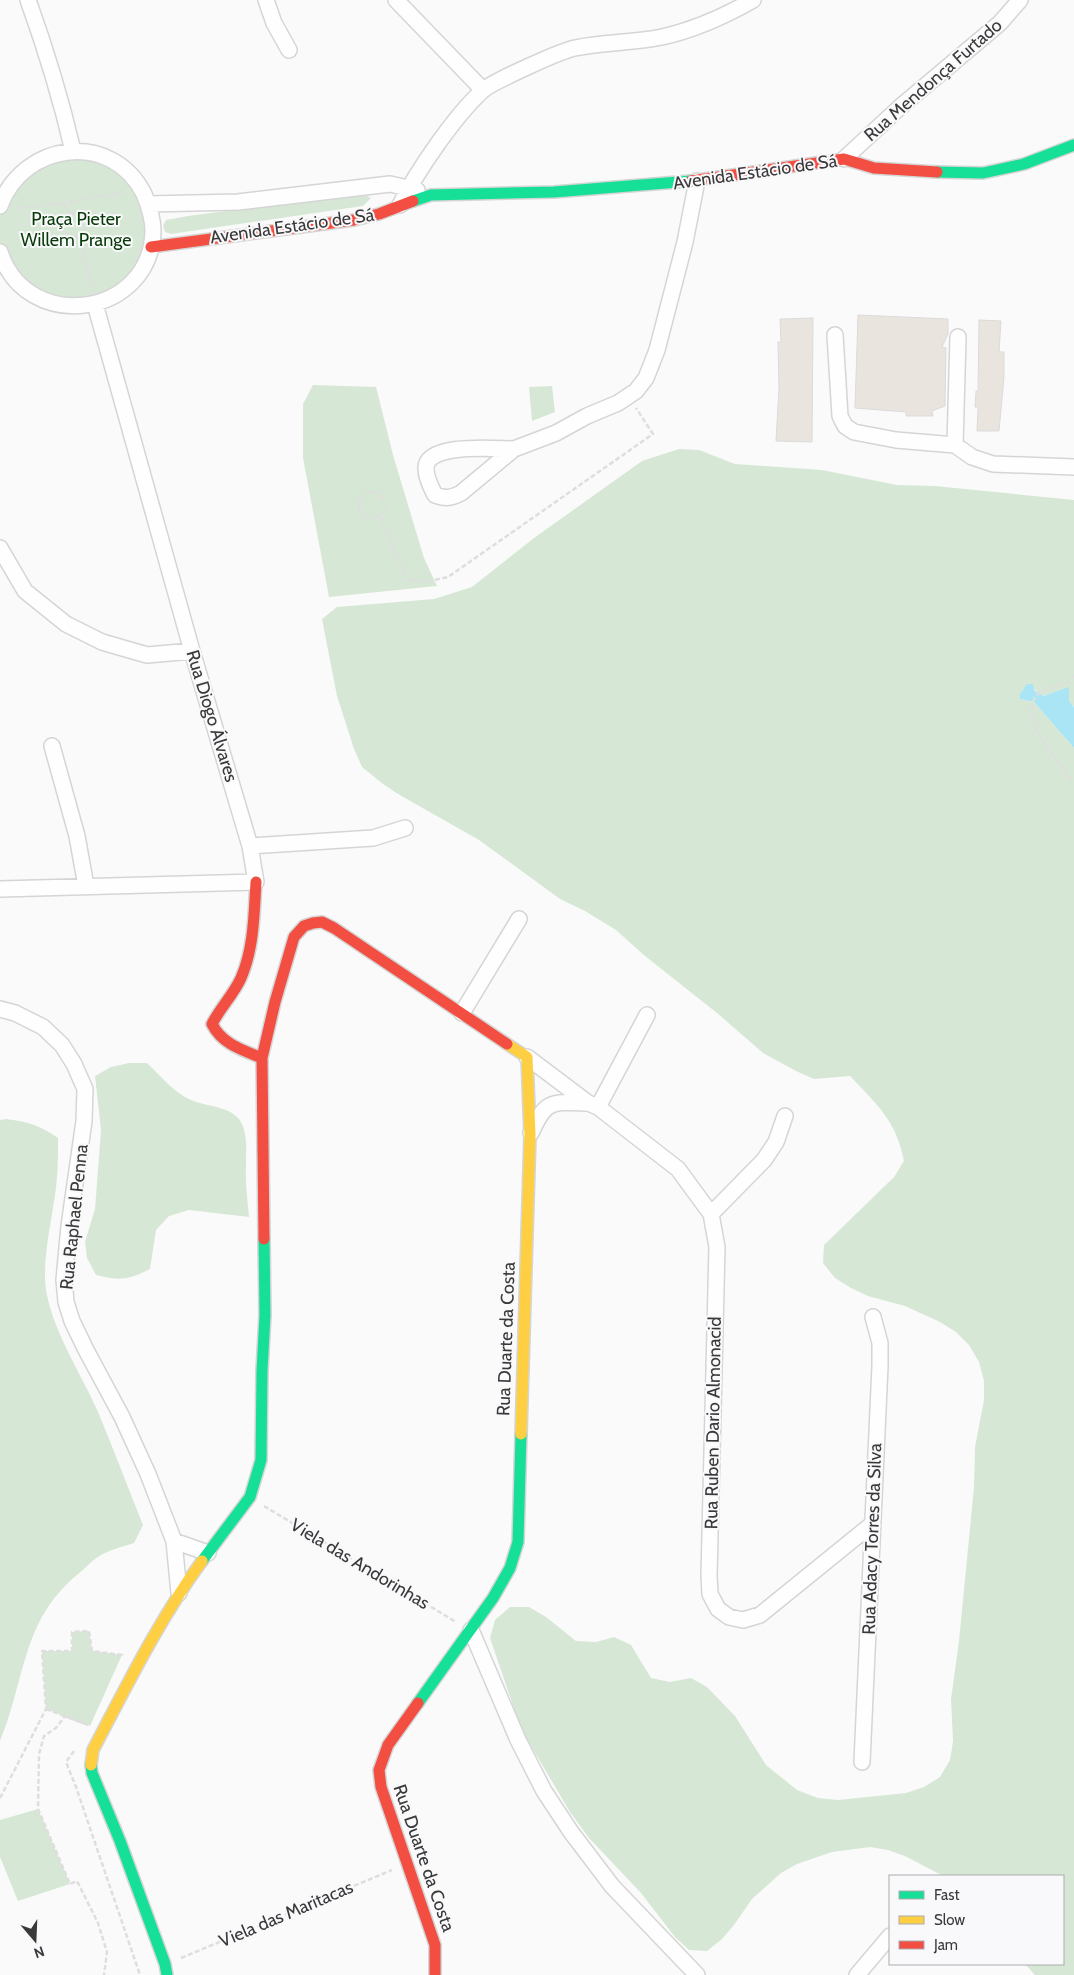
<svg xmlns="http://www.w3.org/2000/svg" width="1074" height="1975" viewBox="0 0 1074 1975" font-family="Cabin,sans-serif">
  <rect width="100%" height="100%" fill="#fafafa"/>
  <!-- green -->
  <path fill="#d6e8d5" d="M 47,156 L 106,157 L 148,204 L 146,259 L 100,302 L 39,298 L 0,252 L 0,206 Z
    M 361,193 L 371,198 L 363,206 L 171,234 L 165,232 L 163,226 L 166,220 L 188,216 Z
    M 313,385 L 376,387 L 393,455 L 424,558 L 437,586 L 329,597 L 303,458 L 303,404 Z
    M 552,386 L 555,412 L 532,421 L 529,387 Z
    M 679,449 L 699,450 L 735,464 L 822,470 L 897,485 L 935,486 L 1074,500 L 1074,707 L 1069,701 L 1068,688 L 1042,696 L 1034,689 L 1023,689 L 1020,699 L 1034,702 L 1074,748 L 1074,1975 L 1035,1975 L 1025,1964 L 1063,1964 L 1063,1876 L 943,1876 L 907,1857 L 888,1850 L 870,1847 L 832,1852 L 797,1864 L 781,1873 L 752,1899 L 734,1925 L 722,1939 L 707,1951 L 689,1950 L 675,1937 L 641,1893 L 589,1838 L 570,1812 L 521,1729 L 490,1638 L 495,1620 L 510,1607 L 529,1607 L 546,1617 L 576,1641 L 596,1642 L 614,1637 L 631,1645 L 651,1678 L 670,1682 L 691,1678 L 707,1687 L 735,1716 L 766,1765 L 797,1790 L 818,1798 L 838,1800 L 906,1793 L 924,1787 L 940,1777 L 950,1760 L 953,1741 L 951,1699 L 959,1641 L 974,1487 L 975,1447 L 984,1400 L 984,1381 L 979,1362 L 969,1345 L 956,1332 L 940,1322 L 905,1306 L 868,1296 L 851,1288 L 835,1278 L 823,1263 L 824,1245 L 894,1177 L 904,1161 C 896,1120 877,1105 850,1076 L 814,1079 L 796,1071 L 763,1053 L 717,1013 L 645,956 L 616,930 L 585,911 L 560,899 L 479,840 L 398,794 L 383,784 L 362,767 L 354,749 L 337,696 L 322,619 L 337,607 L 434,599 L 472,587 L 534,538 L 642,461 Z
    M 129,1063 L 147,1063 C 161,1076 173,1092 191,1100 C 207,1107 234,1106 242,1124 C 249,1140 245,1161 246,1178 C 246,1191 248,1204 249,1217 L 189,1210 L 169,1216 L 156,1230 L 150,1269 C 129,1280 119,1281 96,1275 L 87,1258 L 85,1242 L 95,1209 L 101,1130 L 95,1076 L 111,1067 Z
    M 6,1119 C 27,1121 41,1126 58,1138 C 58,1157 58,1177 55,1195 C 51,1224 42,1261 46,1290 C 53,1332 81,1373 98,1412 C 114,1450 128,1488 143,1525 L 134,1543 C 122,1547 108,1550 98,1557 C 91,1561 85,1569 78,1574 C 21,1621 26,1679 0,1741 L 0,1120 Z
    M 89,1631 L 92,1651 L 122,1655 L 90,1726 L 46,1709 L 42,1651 L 72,1651 L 72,1632 Z
    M 38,1809 L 70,1884 L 18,1901 L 0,1857 L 0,1820 Z"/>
  <!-- water -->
  <path fill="#aae5f5" d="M 1027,684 L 1033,684 L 1034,690 L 1043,696 L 1069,687 L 1069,701 L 1074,707 L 1074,748 L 1034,702 L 1020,699 L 1020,694 Z"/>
  <!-- building -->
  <path fill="#eae4de" stroke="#dbdbdb" d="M 858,315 L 948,319 L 948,334 L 942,347 L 946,348 L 945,406 L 932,411 L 933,416 L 906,416 L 906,412 L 855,408 Z
    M 813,318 L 812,442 L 776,441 L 779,389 L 778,342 L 781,342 L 780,319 Z
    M 979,320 L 1001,321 L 999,352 L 1004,352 L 1004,377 L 999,431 L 977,431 L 978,407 L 975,407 L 976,391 L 978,391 Z"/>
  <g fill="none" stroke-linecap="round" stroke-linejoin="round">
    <defs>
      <path id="street" d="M 28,0 C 46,50 61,99 73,151
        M 266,0 L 274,23 L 289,50
        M 396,0 L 483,90
        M 844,159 L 899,108 L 1000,23 L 1020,0
        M 148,204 L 238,202 L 390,184 L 417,190
        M 400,205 C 417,171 454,117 482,91 C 492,82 560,51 575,48 C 604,42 633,43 662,37 C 694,30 725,16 753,0
        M 0,206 C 23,142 112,130 144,194 C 149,206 153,217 153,231 C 151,317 27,335 0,252
        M 835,335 L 840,416 L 845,426 L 854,432 L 896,440 L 955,445 L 972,457 L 993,464 L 1074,467
        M 955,445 L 958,337
        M 514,449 C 496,449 425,442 426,469 C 426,478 431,487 435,495 C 446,499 451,498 461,493 L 514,449 L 556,433 L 587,416 L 618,403 L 636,391 L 646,378 L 657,350 L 685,242 L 697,181
        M 0,548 L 25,591 L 66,624 L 102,642 L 147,655 L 192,651
        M 52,746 L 77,836 L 86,886
        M 250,846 L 373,838 L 405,828
        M 0,889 L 256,882 L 250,846 L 192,651 L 95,304
        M 0,1009 L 15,1013 L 43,1027 L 62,1045 L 74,1064 L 85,1089 L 84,1121 L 69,1226 L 64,1280 L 66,1302 L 72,1321 L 86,1350 L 122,1417 L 148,1474 L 174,1541 L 179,1593
        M 462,1013 L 519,919
        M 527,1057 L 588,1103 L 598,1107 L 678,1169 L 711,1214 L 717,1247 L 709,1576 L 710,1594 L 718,1609 L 729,1617 L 743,1620 L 760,1615 L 871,1525
        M 598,1107 L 647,1015
        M 531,1133 C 546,1099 552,1102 588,1103
        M 711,1214 L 764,1160 L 776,1142 L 785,1116
        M 174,1541 L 208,1553
        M 471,1630 L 518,1740 L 544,1791 L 571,1832 L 612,1886 L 697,1975
        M 862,1762 C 869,1630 873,1498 880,1366 L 880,1343 L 873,1317
        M 857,1975 L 890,1936"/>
      <path id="fast" d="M 937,172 L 983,173 L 1024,164 L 1074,145
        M 413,201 L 431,195 L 554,192 L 691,181
        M 202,1561 L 250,1497 L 261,1460 L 262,1371 L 265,1315 L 264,1239
        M 418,1703 L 493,1598 L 510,1568 L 518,1542 L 521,1434
        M 91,1765 L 92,1773 L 120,1841 L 165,1964 L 167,1975"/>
      <path id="slow" d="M 507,1044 L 527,1057 L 530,1135 L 521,1434
        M 91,1765 L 93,1750 C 127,1685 159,1620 202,1561"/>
      <path id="jam" d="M 691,181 L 844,159 L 874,168 L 937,172
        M 151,247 L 354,220 L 379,214 L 413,201
        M 256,882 C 254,914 254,948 241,978 C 234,994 220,1008 212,1024 C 222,1044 242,1050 262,1058 L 264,1239
        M 262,1058 L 275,1002 L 294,937 L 304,926 L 313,923 L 322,922 L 334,928 L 507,1044
        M 418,1703 L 388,1745 L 379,1770 L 381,1787 L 435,1945 L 435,1975"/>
    </defs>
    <!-- street casing -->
    <use href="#street" stroke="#d5d5d6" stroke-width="18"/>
    <!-- fast casing -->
    <use href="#fast" stroke="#d5d5d6" stroke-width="14"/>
    <!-- slow casing -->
    <use href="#slow" stroke="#d5d5d6" stroke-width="14"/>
    <!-- jam casing -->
    <use href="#jam" stroke="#d5d5d6" stroke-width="14"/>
    <!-- path -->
    <path stroke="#dedede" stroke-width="2.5" stroke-dasharray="5 2.5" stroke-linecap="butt" d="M 63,203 L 70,214
      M 16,208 L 63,203 L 124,192
      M62 225a12 12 0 1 1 24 0a12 12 0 1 1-24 0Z
      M 79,236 L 92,288
      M359 505a13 13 0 1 1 26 0a13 13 0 1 1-26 0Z
      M 380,515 L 403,572 L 408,579 L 425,582 L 448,577 L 653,434 L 636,408
      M 1074,676 C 1070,679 1066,683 1061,685 C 1055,687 1045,689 1039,693 C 1015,714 1058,761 1070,778 L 1074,779
      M 264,1506 L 456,1622
      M 46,1709 L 88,1725
      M 88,1725 L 65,1716 L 56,1728 L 44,1736 L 39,1754 L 38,1809 L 70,1884 L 77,1881 L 98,1923 L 107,1952 L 104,1975
      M 74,1751 L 66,1762 L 76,1787 L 140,1975
      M 0,1798 L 46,1709 L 42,1651 L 72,1651 L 72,1632 L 89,1631 L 92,1651 L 122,1655 L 121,1657
      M 181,1958 L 392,1870"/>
    <!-- street -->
    <use href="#street" stroke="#fefefe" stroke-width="15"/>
    <!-- fast -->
    <use href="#fast" stroke="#16e098" stroke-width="11"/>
    <!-- slow -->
    <use href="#slow" stroke="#ffcf43" stroke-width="11"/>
    <!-- jam -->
    <use href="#jam" stroke="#f24e42" stroke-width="11"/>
  </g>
  <g text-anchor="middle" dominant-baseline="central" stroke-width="4" stroke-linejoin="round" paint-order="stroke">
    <!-- street labels -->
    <g font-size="18" fill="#39393a" stroke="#f9f9fb">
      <text transform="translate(933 80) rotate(-41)">Rua Mendonça Furtado</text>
      <text transform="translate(755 172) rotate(-8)">Avenida Estácio de Sá</text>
      <text transform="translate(292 226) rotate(-8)">Avenida Estácio de Sá</text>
      <text transform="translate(212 716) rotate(73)">Rua Diogo Álvares</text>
      <text transform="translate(74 1217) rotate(-84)">Rua Raphael Penna</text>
      <text transform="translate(506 1339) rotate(-88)">Rua Duarte da Costa</text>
      <text transform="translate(713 1423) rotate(-89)">Rua Ruben Dario Almonacid</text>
      <text transform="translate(872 1539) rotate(-88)">Rua Adacy Torres da Silva</text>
      <text transform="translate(360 1564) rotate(31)">Viela das Andorinhas</text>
      <text transform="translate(424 1858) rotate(71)">Rua Duarte da Costa</text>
      <text transform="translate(286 1914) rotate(-23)">Viela das Maritacas</text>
    </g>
    <!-- park labels -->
    <g font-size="18" fill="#073a08" stroke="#f9f9fb">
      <text x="76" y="219">Praça Pieter<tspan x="76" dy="21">Willem Prange</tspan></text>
    </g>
  </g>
  <!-- legend -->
  <rect x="889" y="1875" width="175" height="90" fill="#f9f9fb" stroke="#acacae"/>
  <rect x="899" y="1891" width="25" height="8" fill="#16e098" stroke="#acacae"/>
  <text x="934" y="1900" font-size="15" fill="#39393a">Fast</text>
  <rect x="899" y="1916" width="25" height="8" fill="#ffcf43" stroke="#acacae"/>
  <text x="934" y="1925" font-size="15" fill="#39393a">Slow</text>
  <rect x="899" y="1941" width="25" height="8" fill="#f24e42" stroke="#acacae"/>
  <text x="934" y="1950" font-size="15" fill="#39393a">Jam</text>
  <!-- north arrow -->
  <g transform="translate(35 1940) rotate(161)" stroke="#f9f9fb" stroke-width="4" paint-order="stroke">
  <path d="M0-4L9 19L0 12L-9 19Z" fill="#39393a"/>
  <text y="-8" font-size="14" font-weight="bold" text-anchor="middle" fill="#39393a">N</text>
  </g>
</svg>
